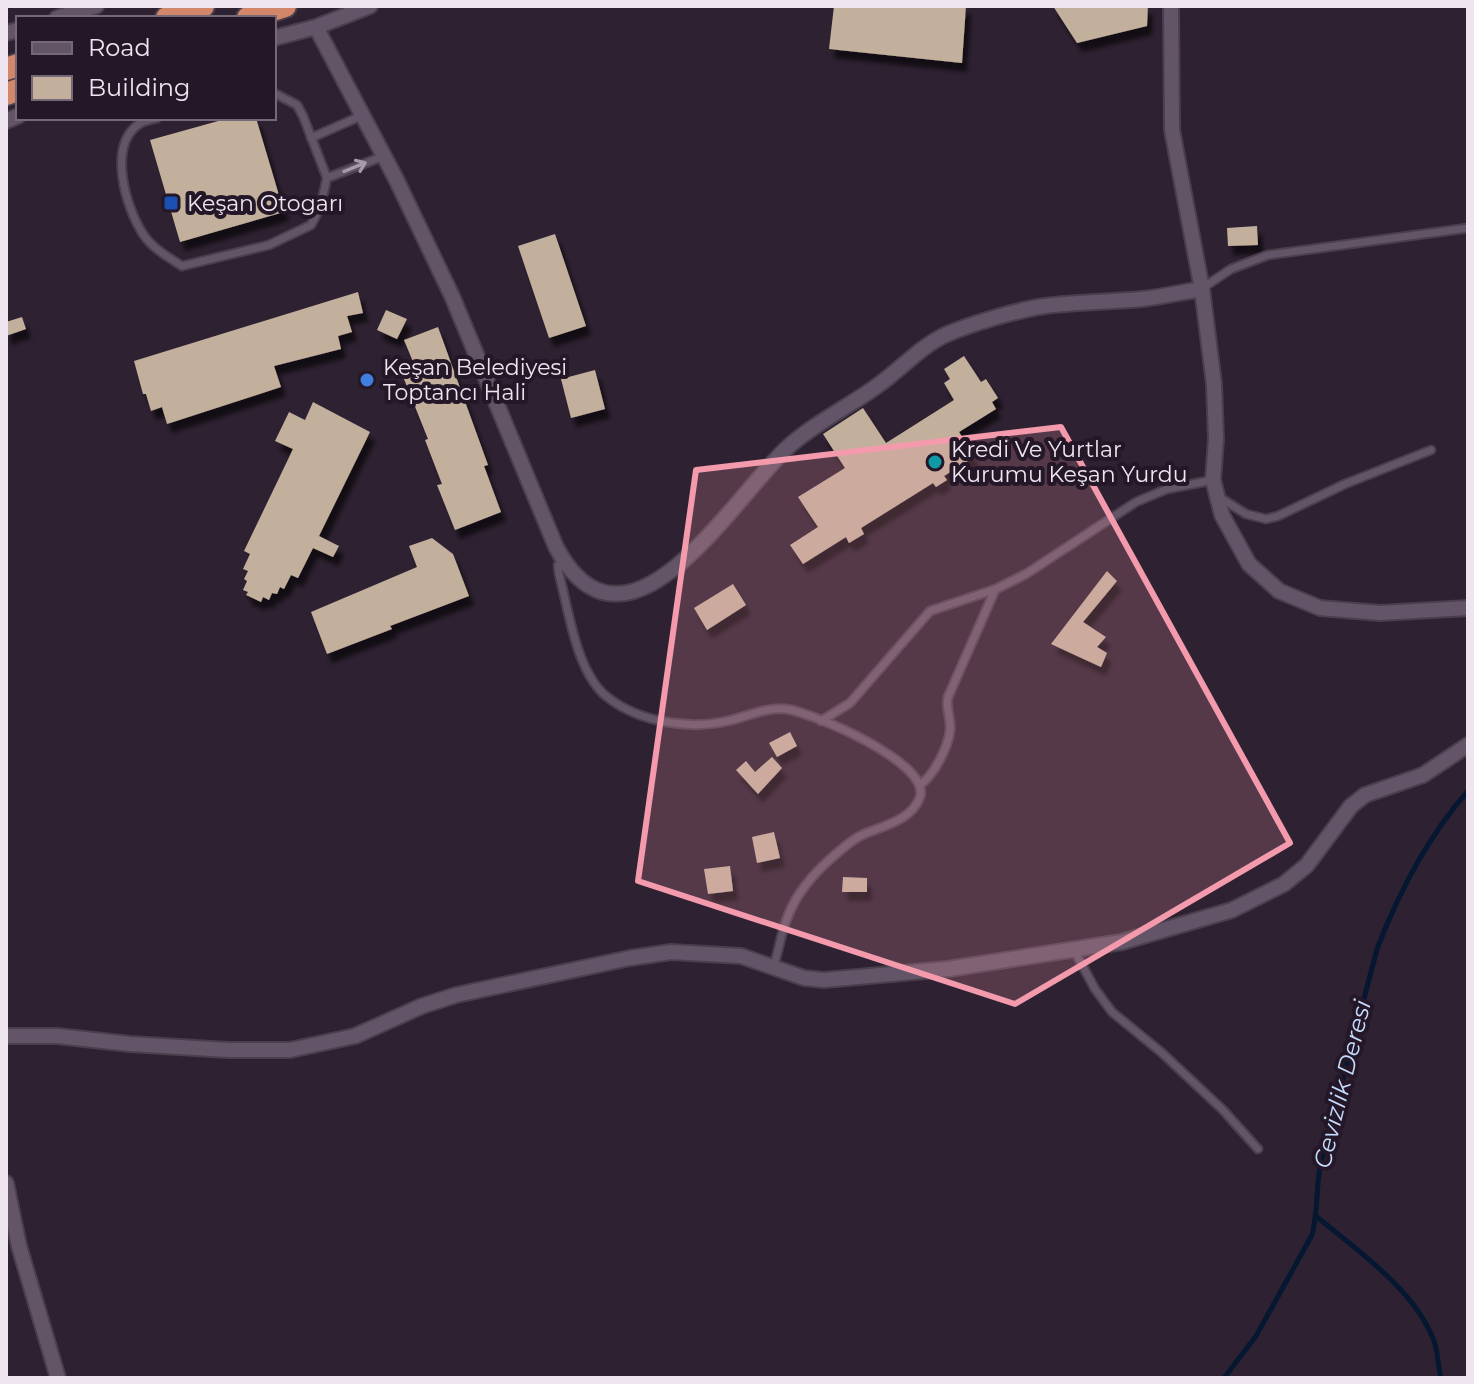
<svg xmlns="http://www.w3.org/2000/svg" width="1474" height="1384" viewBox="0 0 1474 1384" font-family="Montserrat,sans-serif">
  <defs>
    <filter id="shadow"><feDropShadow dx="5" dy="9" stdDeviation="2" flood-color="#0009"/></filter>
  </defs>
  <rect width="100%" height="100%" fill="#2e2131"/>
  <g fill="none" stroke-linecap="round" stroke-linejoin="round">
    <!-- stream -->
    <path stroke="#061731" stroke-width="5" d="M 1317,1217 C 1357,1250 1415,1290 1434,1341 C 1438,1352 1438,1366 1441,1378
      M 1224,1378 L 1256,1336 L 1312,1235 C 1318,1212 1316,1190 1320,1167 L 1377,949 C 1399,892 1427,837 1468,791"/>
  </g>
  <!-- building -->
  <path fill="#c2b09c" filter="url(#shadow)" d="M 834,6 L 966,6 L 962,63 L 829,49 Z
    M 1053,6 L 1148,6 L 1147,26 L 1077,43 Z
    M 229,118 L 256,118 L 284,212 L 180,242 L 150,140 Z
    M 1257,226 L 1258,245 L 1228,246 L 1227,228 Z
    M 555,234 L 586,326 L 549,338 L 518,246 Z
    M 358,292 L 363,313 L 347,316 L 352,332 L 338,336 L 341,349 L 274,366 L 281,387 L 167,424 L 162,407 L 151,411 L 146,394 L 143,394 L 134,361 Z
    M 386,310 L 407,319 L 397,339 L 377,330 Z
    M 22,317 L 26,329 L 6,336 L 6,322 Z
    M 438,327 L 488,465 L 484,466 L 501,512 L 455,530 L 437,485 L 442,484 L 425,440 L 428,439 L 402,374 L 416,369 L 404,340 Z
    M 964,356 L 981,382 L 986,379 L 998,398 L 992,402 L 996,409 L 959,432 L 974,457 L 944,476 L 947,480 L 936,487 L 933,483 L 861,528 L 864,534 L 849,543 L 846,537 L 803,564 L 790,545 L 818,527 L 798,497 L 845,468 L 823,434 L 863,408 L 886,443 L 954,400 L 944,383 L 950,379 L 944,369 Z
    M 595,370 L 605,409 L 571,418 L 561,379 Z
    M 313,402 L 370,432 L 319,536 L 339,546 L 333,557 L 313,548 L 298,578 L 291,575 L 284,589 L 280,587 L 277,594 L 272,593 L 269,600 L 263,597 L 261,602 L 246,595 L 248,592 L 243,590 L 247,581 L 244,579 L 248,571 L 243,569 L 250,554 L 244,551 L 293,449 L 275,441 L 289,412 L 305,420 Z
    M 432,538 L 453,554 L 469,596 L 390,626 L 392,629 L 327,654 L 311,612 L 417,567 L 409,546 Z
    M 1107,571 L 1117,581 L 1083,622 L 1106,637 L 1097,647 L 1107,653 L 1101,667 L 1051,644 Z
    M 733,584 L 746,605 L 707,630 L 694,608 Z
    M 790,732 L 797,746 L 777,757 L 769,743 Z
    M 772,757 L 782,768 L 758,794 L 736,770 L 746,761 L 755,772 Z
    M 774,832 L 780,858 L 757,863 L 752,837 Z
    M 730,866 L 733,891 L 708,894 L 704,869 Z
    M 843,877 L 867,878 L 867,892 L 842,892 Z"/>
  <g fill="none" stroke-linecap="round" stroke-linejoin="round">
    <defs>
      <path id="service" d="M 157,118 C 152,119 143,121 139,124 C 107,146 126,208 143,234 C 152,248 168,257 182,266 L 269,245 L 311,225 L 320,208 L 327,178 L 303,116 L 297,105 L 274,93
        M 311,138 L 363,115
        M 327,178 L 384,156
        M 1204,287 L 1231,269 L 1268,255 L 1468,228
        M 1219,497 L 1246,514 L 1266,519 L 1278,516 L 1345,484 L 1431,450
        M 563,560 L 558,565 L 559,574 C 569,611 576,671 606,696 C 638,722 688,730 727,721 C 747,717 765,707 786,709 C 814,713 931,763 920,797 C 911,822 880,826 860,836 C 852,840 843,848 836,854 C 817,870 797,892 788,916 C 781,932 779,951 773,968
        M 821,721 L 850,703 L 930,611 L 996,589 L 1026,574 L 1136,502 L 1167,489 L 1213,480
        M 921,784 C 934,775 948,747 950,731 C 952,719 945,710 948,697 L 995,590
        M 1074,950 L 1095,989 L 1112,1012 L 1161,1052 L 1223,1110 L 1258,1149"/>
      <path id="minor" d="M 1171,6 L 1172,130 L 1202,289
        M 57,18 L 96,6
        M 316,27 L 396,179 L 452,296 L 556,547 C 626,678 733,498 787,448 C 813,424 848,407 877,386 C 900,370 920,347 945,335 C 970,324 1017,310 1045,306 C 1077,302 1110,302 1142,299 C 1162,297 1182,292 1202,289 L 1214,384 L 1216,439 L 1213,480 L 1222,515 L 1249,564 L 1279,591 L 1320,608 L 1380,613 L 1468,608
        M 6,33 L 18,30
        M 274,38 L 316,27 L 370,6
        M 6,121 L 18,116
        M 6,1036 L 57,1036 L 130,1044 L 228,1050 L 290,1050 L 355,1036 L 422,1006 L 456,995 L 630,958 L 671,952 L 741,956 L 804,978 L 824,980 L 948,969 L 1122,942 L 1232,910 L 1284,884 L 1307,865 L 1351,806 L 1365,795 L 1423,775 L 1468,745
        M 6,1183 L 19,1246 L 58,1378"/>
      <path id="trunk" d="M 167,18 L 203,6
        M 248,18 L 285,6
        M 6,69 L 18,65
        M 6,94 L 18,90"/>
    </defs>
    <!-- service casing -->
    <use href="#service" stroke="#4a3f4d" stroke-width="11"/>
    <!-- minor casing -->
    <use href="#minor" stroke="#4a3f4d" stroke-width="18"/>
    <!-- trunk casing -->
    <use href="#trunk" stroke="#4a3f4d" stroke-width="26"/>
    <!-- service -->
    <use href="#service" stroke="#635467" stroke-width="7"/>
    <!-- minor -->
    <use href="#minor" stroke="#635467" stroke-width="14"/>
    <!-- trunk -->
    <use href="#trunk" stroke="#d2876b" stroke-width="22"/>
  </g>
  <!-- one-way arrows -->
  <defs><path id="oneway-shaft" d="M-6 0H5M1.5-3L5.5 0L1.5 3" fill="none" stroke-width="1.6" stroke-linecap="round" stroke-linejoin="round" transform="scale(2)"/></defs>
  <use stroke="#a89cac" href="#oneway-shaft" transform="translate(355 167) rotate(-22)"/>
  <!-- marked area -->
  <path fill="#f39aac" fill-opacity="0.2" stroke="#f39aac" stroke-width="6" stroke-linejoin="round" d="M 1061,427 L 1290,843 L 1015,1004 L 638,881 L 696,470 Z"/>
  <!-- markers -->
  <rect fill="#1a4fb4" stroke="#241727" stroke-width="3" x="163" y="195" width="16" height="16" rx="4"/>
  <circle fill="#3f7fe0" stroke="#241727" stroke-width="3" cx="367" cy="380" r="8"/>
  <circle fill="#0f9aa8" stroke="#241727" stroke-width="3" cx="935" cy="462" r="8"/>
  <g text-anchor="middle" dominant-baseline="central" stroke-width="8" stroke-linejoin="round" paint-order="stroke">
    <!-- poi labels -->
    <g font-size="22" fill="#eee5f0" stroke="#241727" text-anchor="start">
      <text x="187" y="203">Keşan Otogarı</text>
      <text x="383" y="367">Keşan Belediyesi<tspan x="383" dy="25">Toptancı Hali</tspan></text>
      <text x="951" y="449">Kredi Ve Yurtlar<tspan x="951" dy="25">Kurumu Keşan Yurdu</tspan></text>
    </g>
    <!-- water labels -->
    <g font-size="24" font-style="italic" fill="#c6dcfe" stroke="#241727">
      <text transform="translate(1342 1084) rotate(-76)">Cevizlik Deresi</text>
    </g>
  </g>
  <!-- border -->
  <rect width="1474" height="1384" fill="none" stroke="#eee5f0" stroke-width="16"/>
  <!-- legend -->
  <rect x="16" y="16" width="260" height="104" fill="#241727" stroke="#756977" stroke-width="2"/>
  <rect x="32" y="42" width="40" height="12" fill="#635467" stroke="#756977" stroke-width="2"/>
  <text x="88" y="56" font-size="24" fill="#eee5f0">Road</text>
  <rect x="32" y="76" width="40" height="24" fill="#c2b09c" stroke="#756977" stroke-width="2"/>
  <text x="88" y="96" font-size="24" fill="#eee5f0">Building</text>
</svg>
